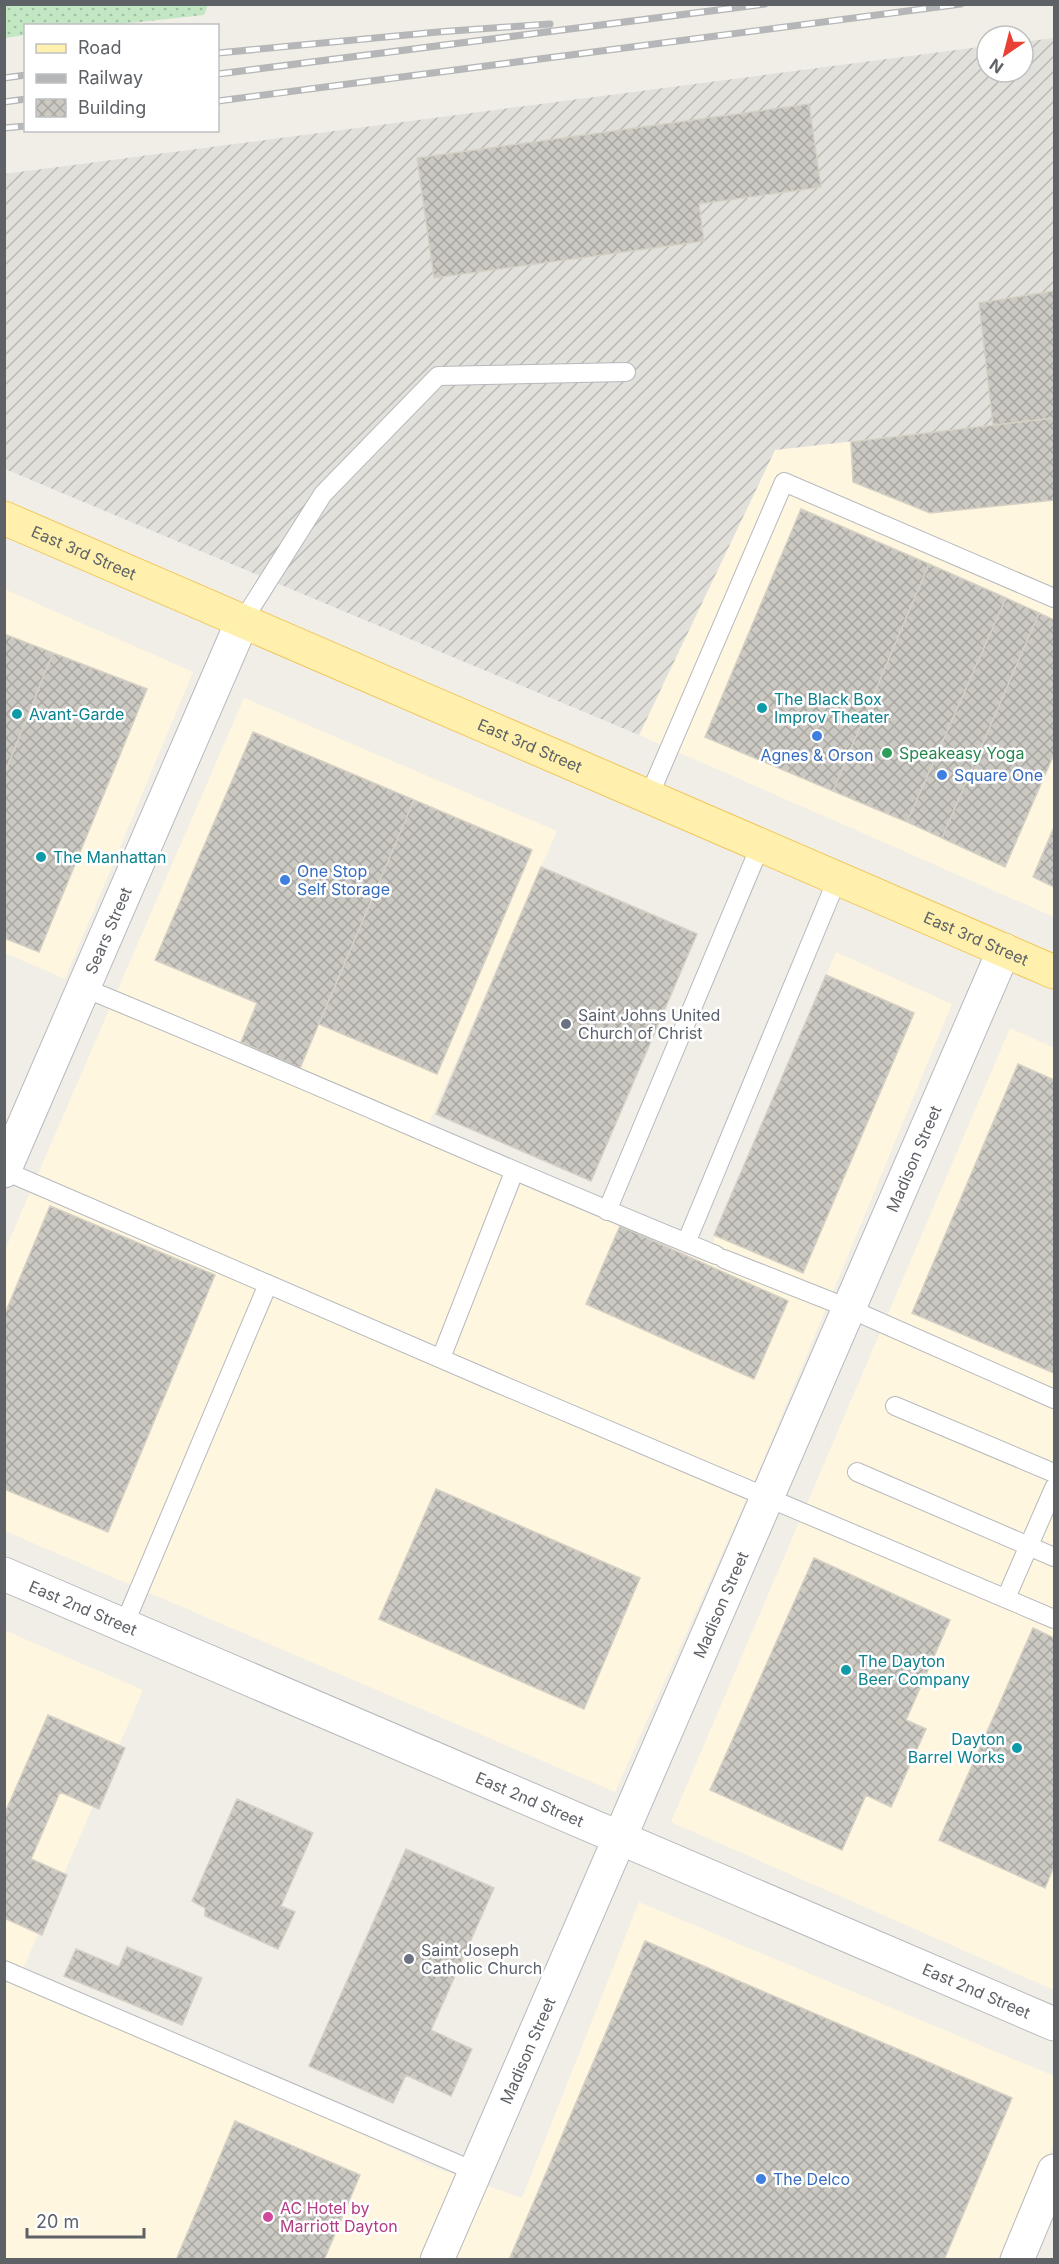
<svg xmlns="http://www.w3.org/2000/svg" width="1059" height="2264" viewBox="0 0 1059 2264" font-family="Inter,sans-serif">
  <defs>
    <pattern id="industrial-furrows" width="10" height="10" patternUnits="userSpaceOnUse" patternTransform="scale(1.5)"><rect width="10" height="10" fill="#e2e0db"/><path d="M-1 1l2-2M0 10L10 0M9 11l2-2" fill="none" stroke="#bab9b5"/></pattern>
    <pattern id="grass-dots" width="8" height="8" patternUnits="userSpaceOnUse" patternTransform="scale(1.5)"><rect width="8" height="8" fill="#c3e7c3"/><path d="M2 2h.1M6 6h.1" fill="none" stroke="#a2bfa2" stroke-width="1.8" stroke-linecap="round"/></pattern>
    <pattern id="building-cross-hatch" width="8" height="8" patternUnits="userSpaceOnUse" patternTransform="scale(1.5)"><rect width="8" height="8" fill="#ccc9c3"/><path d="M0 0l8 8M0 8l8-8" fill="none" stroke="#a9a7a2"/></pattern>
  </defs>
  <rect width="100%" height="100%" fill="#f0eee6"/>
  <!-- commercial -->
  <path fill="#fef6de" d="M 1054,419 L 1054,917 L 639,735 L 775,450 Z
    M 4,589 L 193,672 L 65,979 L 5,953 Z
    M 244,698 L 557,831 L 422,1139 L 706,1259 L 836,952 L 952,1004 L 755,1480 L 615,1792 L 5,1531 L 5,1250 Z
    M 1010,1028 L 1054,1048 L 1054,1990 L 671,1822 Z
    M 4,1630 L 143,1690 L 23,1969 L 427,2165 L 522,2198 L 639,1902 L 1054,2076 L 1054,2144 L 1004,2259 L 5,2259 Z"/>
  <!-- industrial -->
  <path fill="url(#industrial-furrows)" d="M 1054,38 L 1054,418 L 775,450 L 639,735 L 5,469 L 4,174 L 987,46 L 987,72 L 1023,72 L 1023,42 Z"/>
  <!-- grass -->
  <path fill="url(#grass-dots)" d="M 4,5 L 5,4 L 208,5 L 204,15 L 112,25 L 26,26 L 25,35 L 5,38 Z"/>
  <!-- building -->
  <path fill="url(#building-cross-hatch)" stroke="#d5d0c4" stroke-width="1.5" d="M 809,104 L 821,187 L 699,204 L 704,241 L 434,278 L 417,158 Z
    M 1054,291 L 1054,418 L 993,425 L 979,303 Z
    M 1054,418 L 1054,500 L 930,513 L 853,482 L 851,442 Z
    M 801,509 L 929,564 L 833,791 L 705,737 Z
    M 929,564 L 1006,598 L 907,822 L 833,791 Z
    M 1006,598 L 1039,613 L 942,838 L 907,822 Z
    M 1039,613 L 1054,620 L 1054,754 L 1005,867 L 942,838 Z
    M 4,634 L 53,653 L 4,775 Z
    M 53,653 L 147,689 L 39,952 L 4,938 L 4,775 Z
    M 253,732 L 414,800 L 300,1068 L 241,1042 L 257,1003 L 155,960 Z
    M 414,800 L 532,850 L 437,1074 L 319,1024 Z
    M 1054,827 L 1054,887 L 1033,877 Z
    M 541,867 L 697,934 L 591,1181 L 436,1114 Z
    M 826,975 L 914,1013 L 803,1273 L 714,1235 Z
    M 1018,1064 L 1054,1080 L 1054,1373 L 912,1313 Z
    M 50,1206 L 215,1275 L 108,1532 L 4,1489 L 4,1316 Z
    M 620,1226 L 788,1301 L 754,1379 L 586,1304 Z
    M 436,1489 L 640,1578 L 584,1709 L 379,1619 Z
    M 814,1558 L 950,1620 L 906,1720 L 926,1729 L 891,1807 L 866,1795 L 842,1850 L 710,1790 Z
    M 1033,1628 L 1054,1638 L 1054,1866 L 1045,1888 L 939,1840 Z
    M 48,1715 L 125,1748 L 99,1809 L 60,1792 L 31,1859 L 67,1875 L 42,1935 L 4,1918 L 4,1815 Z
    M 237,1799 L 313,1833 L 281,1906 L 295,1912 L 278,1949 L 205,1916 L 205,1908 L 192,1901 Z
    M 406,1849 L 494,1888 L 431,2030 L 472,2049 L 451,2096 L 406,2075 L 393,2103 L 309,2066 Z
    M 645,1941 L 1012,2098 L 944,2260 L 509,2260 Z
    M 127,1947 L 202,1978 L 182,2025 L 64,1976 L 76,1949 L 119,1967 Z
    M 235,2121 L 360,2175 L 324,2260 L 176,2260 Z"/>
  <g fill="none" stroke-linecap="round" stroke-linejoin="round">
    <defs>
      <path id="service" d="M 242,622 L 323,494 L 438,376 L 626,372
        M 649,796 L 784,482 L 1054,598
        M 84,988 C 296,1074 504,1169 716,1255
        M 5,1171 L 495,1382 L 1054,1619
        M 607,1211 L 761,844
        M 686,1243 L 838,877
        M 724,1259 L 848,1308 L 1054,1399
        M 441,1358 L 514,1172
        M 895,1406 L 1054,1473
        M 857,1472 L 1054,1557
        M 1006,1598 L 1054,1488
        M 124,1625 L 268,1284
        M 4,1970 L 474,2171"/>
      <g id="minor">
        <path id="s1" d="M 4,1171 L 242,622"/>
        <path id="s2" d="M 4,1574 L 1054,2024"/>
        <path id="s3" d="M 437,2260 L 1004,950"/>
        <path d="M 1017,2260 L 1054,2171"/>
      </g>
      <g id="primary">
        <path id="s4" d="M 4,518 L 1054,972"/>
      </g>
    </defs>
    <!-- service casing -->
    <use href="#service" stroke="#b7b9bd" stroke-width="20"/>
    <!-- minor casing -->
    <use href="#minor" stroke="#b7b9bd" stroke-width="35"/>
    <!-- primary casing -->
    <use href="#primary" stroke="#f1c75e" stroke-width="35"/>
    <!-- service -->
    <use href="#service" stroke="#fff" stroke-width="18"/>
    <!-- minor -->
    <use href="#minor" stroke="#fff" stroke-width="33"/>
    <!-- primary -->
    <use href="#primary" stroke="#fff1ad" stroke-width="33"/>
    <defs>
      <path id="rail" d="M 218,53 L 438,32 L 550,24
        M 218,74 L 765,4
        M 4,78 L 26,75
        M 218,101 L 961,4
        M 4,102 L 26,99
        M 4,128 L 26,126"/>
    </defs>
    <!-- rail casing -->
    <use href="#rail" stroke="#b5b6b7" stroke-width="7"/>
    <!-- rail -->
    <use href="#rail" stroke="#fff" stroke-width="4.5" stroke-dasharray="14" stroke-linecap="butt"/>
  </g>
  <!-- markers -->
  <g fill="#0f9aa8" stroke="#fff" stroke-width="2">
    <circle cx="762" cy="708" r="6"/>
    <circle cx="17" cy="714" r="6"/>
    <circle cx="41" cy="857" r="6"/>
    <circle cx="846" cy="1670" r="6"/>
    <circle cx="1017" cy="1748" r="6"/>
  </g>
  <g fill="#3f7fe0" stroke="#fff" stroke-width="2">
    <circle cx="817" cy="736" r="6"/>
    <circle cx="942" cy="775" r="6"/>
    <circle cx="285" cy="880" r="6"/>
    <circle cx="761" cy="2179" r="6"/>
  </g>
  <circle fill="#2e9e5b" stroke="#fff" stroke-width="2" cx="887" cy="753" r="6"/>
  <g fill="#6b7280" stroke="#fff" stroke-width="2">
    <circle cx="566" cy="1024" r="6"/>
    <circle cx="409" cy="1959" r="6"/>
  </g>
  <circle fill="#d1479c" stroke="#fff" stroke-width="2" cx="268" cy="2217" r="6"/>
  <g text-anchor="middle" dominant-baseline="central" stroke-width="5" stroke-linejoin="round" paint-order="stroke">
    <!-- street labels -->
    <g font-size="16" fill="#5e6267" stroke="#fff">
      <text stroke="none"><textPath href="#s4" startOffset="87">East 3rd Street</textPath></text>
      <text stroke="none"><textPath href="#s4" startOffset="573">East 3rd Street</textPath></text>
      <text stroke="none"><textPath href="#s1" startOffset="262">Sears Street</textPath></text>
      <text stroke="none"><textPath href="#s4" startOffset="1059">East 3rd Street</textPath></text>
      <text stroke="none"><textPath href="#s3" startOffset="1200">Madison Street</textPath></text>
      <text stroke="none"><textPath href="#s3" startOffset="714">Madison Street</textPath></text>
      <text stroke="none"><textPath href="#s2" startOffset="86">East 2nd Street</textPath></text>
      <text stroke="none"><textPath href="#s2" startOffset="572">East 2nd Street</textPath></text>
      <text stroke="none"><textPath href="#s2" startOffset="1058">East 2nd Street</textPath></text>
      <text stroke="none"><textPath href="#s3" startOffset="228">Madison Street</textPath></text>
    </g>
    <!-- culture labels -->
    <g font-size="16" fill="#0d838f" stroke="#fff" text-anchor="start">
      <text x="774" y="699">The Black Box<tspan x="774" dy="18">Improv Theater</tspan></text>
      <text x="29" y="714">Avant-Garde</text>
      <text x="53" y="857">The Manhattan</text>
      <text x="858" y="1661">The Dayton<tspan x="858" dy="18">Beer Company</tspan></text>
      <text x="1005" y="1739" text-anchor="end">Dayton<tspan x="1005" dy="18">Barrel Works</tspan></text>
    </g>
    <!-- leisure labels -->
    <g font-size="16" fill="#27864d" stroke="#fff" text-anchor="start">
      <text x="899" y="753">Speakeasy Yoga</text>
    </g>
    <!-- shop labels -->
    <g font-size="16" fill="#366cbe" stroke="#fff" text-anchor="start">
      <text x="817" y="755" text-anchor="middle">Agnes &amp; Orson</text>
      <text x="954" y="775">Square One</text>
      <text x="297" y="871">One Stop<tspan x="297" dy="18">Self Storage</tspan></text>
      <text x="773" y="2179">The Delco</text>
    </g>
    <!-- worship labels -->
    <g font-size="16" fill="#5b616d" stroke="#fff" text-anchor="start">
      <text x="578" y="1015">Saint Johns United<tspan x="578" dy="18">Church of Christ</tspan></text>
      <text x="421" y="1950">Saint Joseph<tspan x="421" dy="18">Catholic Church</tspan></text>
    </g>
    <!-- hotel labels -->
    <g font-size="16" fill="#b23c85" stroke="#fff" text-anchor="start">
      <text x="280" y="2208">AC Hotel by<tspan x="280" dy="18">Marriott Dayton</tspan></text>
    </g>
  </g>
  <!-- border -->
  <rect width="1059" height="2264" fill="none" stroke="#5e6267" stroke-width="12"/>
  <!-- legend -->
  <rect x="24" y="24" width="195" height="108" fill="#ffffff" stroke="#bfc0c2" stroke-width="1.5"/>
  <rect x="36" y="44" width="30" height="9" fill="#fff1ad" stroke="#bfc0c2" stroke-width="1.5"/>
  <text x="78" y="54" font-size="18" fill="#5e6267">Road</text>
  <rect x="36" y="74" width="30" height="9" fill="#b5b6b7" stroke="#bfc0c2" stroke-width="1.5"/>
  <text x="78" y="84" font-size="18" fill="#5e6267">Railway</text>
  <rect x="36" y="99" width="30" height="18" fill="url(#building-cross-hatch)" stroke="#bfc0c2" stroke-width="1.5"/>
  <text x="78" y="114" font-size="18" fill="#5e6267">Building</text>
  <!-- north arrow -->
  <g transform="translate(1005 54) rotate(215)"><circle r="28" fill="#ffffff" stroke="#bfc0c2" stroke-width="1.5"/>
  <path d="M0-4.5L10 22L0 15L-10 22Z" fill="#e94033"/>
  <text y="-9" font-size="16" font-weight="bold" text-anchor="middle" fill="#5e6267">N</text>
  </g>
  <!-- scale -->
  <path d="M27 2228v9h117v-9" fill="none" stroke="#5e6267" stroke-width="3"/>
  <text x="36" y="2228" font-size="18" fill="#5e6267" stroke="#ffffff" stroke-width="4.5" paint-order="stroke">20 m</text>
</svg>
